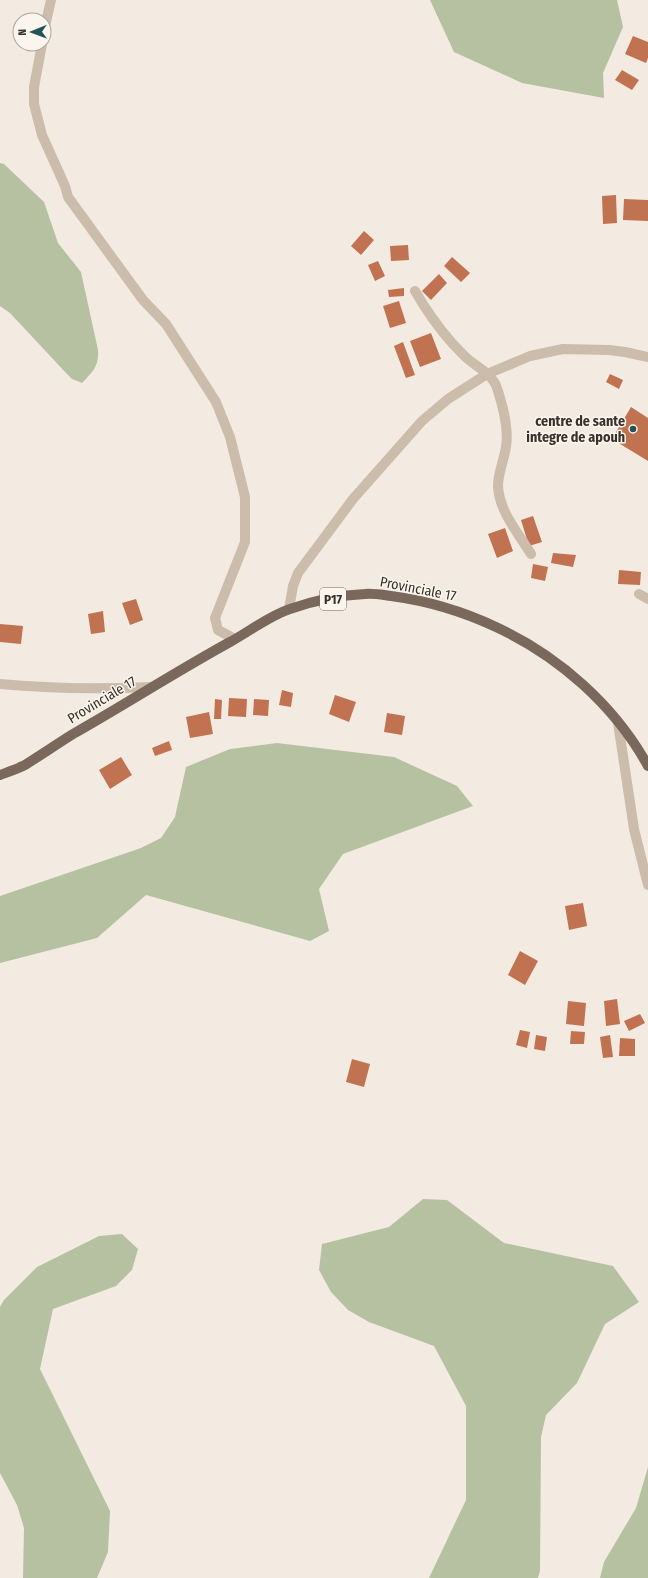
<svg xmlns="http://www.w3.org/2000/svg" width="648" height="1578" viewBox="0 0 648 1578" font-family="'Fira Sans Condensed',sans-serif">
  <rect width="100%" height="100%" fill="#f3ebe1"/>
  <!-- green -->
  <path fill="#b5c1a1" d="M 430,0 L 617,0 L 623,27 L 603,73 L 604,98 L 522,83 L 454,52 Z
    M 0,163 L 4,164 L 44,202 L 58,243 L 81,272 L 98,350 C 99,367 93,371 82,383 L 72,379 L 66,373 L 10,313 L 0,306 Z
    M 277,743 L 394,757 L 457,786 L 473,806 L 343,854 L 319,889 L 329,931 L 310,941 L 146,895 L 97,938 L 0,963 L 0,896 L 141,848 L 161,838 L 175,817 L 186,767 L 230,749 Z
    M 423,1199 L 447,1200 L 504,1243 L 613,1266 L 639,1302 L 605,1324 L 577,1383 L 546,1415 L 541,1437 L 540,1571 L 538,1578 L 429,1578 L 466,1500 L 466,1406 L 434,1346 L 369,1322 L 348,1310 L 331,1292 L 319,1270 L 322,1244 L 389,1227 Z
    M 122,1234 L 138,1249 L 132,1270 L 116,1286 L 53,1309 L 40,1369 L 110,1511 L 108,1552 L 97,1578 L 23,1578 L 24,1528 L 17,1505 L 0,1473 L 0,1307 L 4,1300 L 37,1267 L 99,1236 Z
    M 648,1467 L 648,1578 L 600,1578 L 604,1562 L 636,1508 Z"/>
  <!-- building -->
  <path fill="#c17250" d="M 633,36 L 648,42 L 648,58 L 646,63 L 625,54 Z
    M 622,70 L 639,80 L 632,90 L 615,80 Z
    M 616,195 L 617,223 L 603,224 L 602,196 Z
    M 624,199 L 648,200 L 648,221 L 623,220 Z
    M 364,231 L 374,240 L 361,255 L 351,246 Z
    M 408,245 L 409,260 L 391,261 L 390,246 Z
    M 452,257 L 470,273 L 461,282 L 444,266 Z
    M 378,261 L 385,276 L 375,281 L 368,265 Z
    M 439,274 L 447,283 L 431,300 L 422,291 Z
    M 404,288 L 404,296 L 389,297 L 388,290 Z
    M 399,301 L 406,323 L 390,328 L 383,306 Z
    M 431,333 L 441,359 L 420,367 L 410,341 Z
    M 403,342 L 415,375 L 406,378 L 394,346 Z
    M 610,374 L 623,380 L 619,389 L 606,382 Z
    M 631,407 L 648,418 L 648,461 L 612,439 Z
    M 533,516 L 542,542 L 529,546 L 521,520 Z
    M 505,528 L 513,551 L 497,558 L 488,534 Z
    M 553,553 L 576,555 L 573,567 L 551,563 Z
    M 533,564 L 548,567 L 545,581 L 531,578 Z
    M 619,570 L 641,572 L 640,585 L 618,584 Z
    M 136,599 L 143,620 L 130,625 L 122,603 Z
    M 103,611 L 105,632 L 91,634 L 88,614 Z
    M 0,624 L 23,626 L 21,644 L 0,642 Z
    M 282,690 L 293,693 L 291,707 L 279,705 Z
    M 335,695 L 356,702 L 349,722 L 329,714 Z
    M 229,698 L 247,699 L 246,717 L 228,716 Z
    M 215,699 L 222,700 L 221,719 L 214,719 Z
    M 254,699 L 269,700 L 268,716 L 253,715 Z
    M 209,712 L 213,734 L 190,738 L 186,717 Z
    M 387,713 L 405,716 L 402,735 L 384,732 Z
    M 169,741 L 172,750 L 155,756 L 152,748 Z
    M 121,757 L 132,775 L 110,789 L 99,770 Z
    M 583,903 L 587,926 L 569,930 L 565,906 Z
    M 520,951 L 538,961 L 525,985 L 508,975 Z
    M 617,999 L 620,1024 L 606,1026 L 604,1001 Z
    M 568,1001 L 586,1003 L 584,1026 L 566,1024 Z
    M 640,1014 L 645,1023 L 629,1031 L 624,1021 Z
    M 520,1030 L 530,1032 L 527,1048 L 516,1045 Z
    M 571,1031 L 585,1032 L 584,1044 L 570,1044 Z
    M 536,1035 L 547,1037 L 545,1051 L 534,1049 Z
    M 610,1035 L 613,1057 L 603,1058 L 600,1037 Z
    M 620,1038 L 635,1039 L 635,1056 L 619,1056 Z
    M 352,1059 L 370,1064 L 364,1087 L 346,1082 Z"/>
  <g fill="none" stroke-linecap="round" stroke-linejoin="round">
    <!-- minor -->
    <path stroke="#cbbcac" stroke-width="10" d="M 44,31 L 51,0
      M 42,44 L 34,87 L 34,104 L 42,135 L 65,186 L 68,197 L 143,300 L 166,324 L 216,402 L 230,437 L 245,497 L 245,542 L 215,618 L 218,630 L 235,639
      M 415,291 C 426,310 438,327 452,343 C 458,349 463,355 469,360 C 479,368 493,375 497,388 C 503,406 509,428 506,447 C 504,460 498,473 498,486 C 499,511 518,533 531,554
      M 639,594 L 648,599
      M 289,609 L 293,586 L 298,573 L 353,499 L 422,421 L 448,399 L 487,374 L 530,356 L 563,349 L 609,350 L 625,352 L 648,357
      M 0,684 C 51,689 101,689 152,687
      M 618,723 L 634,829 L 648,885"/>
    <!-- major -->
    <path stroke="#7a685d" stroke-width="10" d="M 0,775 C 8,772 17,769 25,765 C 41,755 57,744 73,734 C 126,704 177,671 230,642 C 250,631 269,616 290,609 C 313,601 340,595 365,594 C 373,593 383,595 391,596 C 429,601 462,611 496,627 C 559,656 615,706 648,766"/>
  </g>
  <!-- markers -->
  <circle fill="#22535a" stroke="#faf5ed" stroke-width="1.5" cx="633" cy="429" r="4"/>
  <g text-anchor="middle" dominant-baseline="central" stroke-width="3" stroke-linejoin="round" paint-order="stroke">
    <!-- shield labels -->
    <rect fill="#faf5ed" stroke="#736b65" stroke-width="1" x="320" y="588" width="26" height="22" rx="3"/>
    <g font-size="13" font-weight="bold" fill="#39302b">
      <text x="333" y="599">P17</text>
    </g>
    <!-- poi labels -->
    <g font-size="14" font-weight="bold" fill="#39302b" stroke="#faf5ed" text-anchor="end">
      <text x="625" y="421">centre de sante<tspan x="625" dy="16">integre de apouh</tspan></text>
    </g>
    <!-- street labels -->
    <g font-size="14" fill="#39302b" stroke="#faf5ed">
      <text transform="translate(418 589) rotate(11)">Provinciale 17</text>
      <text transform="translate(102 700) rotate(-31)">Provinciale 17</text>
    </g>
  </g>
  <!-- north arrow -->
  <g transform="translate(32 32) rotate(269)"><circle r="19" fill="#faf5ed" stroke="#ada69f"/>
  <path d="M0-3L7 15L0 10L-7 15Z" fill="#22535a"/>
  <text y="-6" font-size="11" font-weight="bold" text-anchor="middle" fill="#39302b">N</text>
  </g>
</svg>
